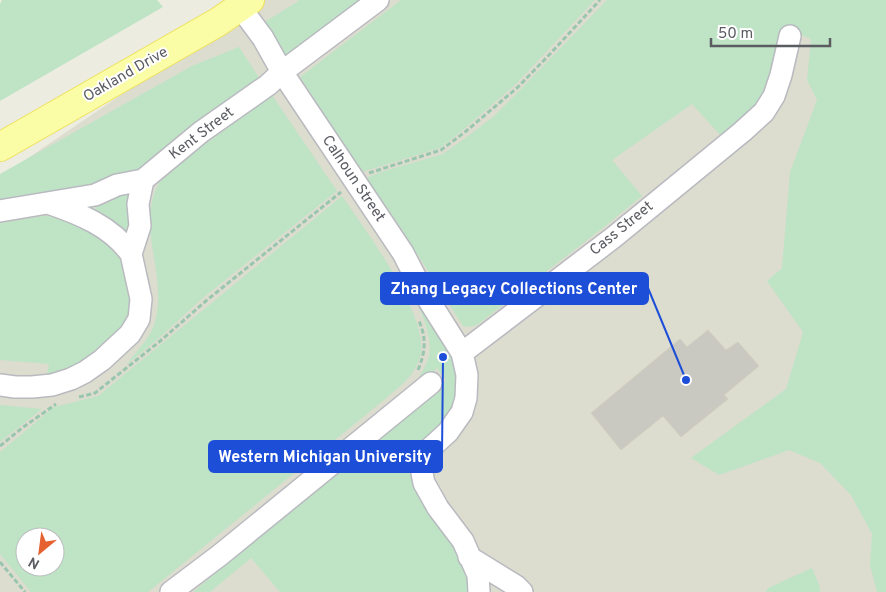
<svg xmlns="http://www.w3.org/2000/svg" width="886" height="592" viewBox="0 0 886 592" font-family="Overpass,sans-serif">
  <rect width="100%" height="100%" fill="#edece1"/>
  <!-- education -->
  <path fill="#dcdccf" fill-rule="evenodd" d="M 261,0 L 886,0 L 886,592 L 0,592 L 0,177 ZM 25,537 L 55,537 L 55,567 L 25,567 Z"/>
  <!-- green -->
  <path fill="#bee4c5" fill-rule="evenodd" d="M 2,0 L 157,0 L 163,7 L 0,101 L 0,4 Z
    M 300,0 L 371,0 L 289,61 L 263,23 Z
    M 401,0 L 595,0 L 515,85 L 463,130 L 440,148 L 362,172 L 300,77 Z
    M 607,0 L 886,0 L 886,592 L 877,592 L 870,565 L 872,534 L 851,495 L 820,463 L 789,450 L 719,475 L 691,458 L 786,389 L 803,332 L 767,281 L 782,268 L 790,172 L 817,100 L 807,80 L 811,39 L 791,31 L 782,35 L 764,93 L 755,107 L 721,136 L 692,104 L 612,160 L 642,196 L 604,227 L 477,325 L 469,327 L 463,326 L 393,216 L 366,178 L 381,172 L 443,154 L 468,136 L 493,117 L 521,89 Z
    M 239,47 L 260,79 L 140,169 L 95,188 L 0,207 L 0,174 L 192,66 Z
    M 272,95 L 337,191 L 204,297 L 157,340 L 126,365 C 134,354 150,338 154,325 C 171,273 128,219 167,171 C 176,161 191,154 201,147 C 225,130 248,112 272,95 Z
    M 135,190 L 129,232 L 94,208 Z
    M 342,196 C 364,228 432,319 420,357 C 414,377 398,388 384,400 L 148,592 L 31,592 L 0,554 L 0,452 L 54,407 L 98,396 ZM 25,537 L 55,537 L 55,567 L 25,567 Z
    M 43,216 L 68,217 L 121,246 L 138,300 L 115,345 L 46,380 L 49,364 L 0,360 L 0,223 Z
    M 396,264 L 399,264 L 452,359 L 461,377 L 456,410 L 420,453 L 462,558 L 472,592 L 280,592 L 251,558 L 210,592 L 193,592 L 446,380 L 437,368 L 421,384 L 419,378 C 422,371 427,364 429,356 C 434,326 410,291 396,264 Z
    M 0,405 L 42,409 L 0,442 Z
    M 812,568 L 820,587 L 820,592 L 766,592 L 768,588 Z"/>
  <!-- building -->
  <path fill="#cac9c1" stroke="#d1cfc0" d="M 708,330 L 726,350 L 738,342 L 759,366 L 724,395 L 728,399 L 681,437 L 663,416 L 621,450 L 591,413 L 680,339 L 687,347 Z"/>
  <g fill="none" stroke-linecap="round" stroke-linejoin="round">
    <defs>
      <path id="minor" d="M 240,7 L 263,38 L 282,72 L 403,253 L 421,288 L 462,353 L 467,375 L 466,398 L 462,412 L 448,432 L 424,454 L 422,473 L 424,483 L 438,508 L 463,541 L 478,575 L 479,592
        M 48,203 C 80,214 111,226 131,254
        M 0,211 L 95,195 L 117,185 L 143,180 L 201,132 L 268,85 L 282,72 L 378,0
        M 462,353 L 614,237 L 742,132 L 764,112 L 774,96 L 781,75 L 790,36
        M 0,385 L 15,387 L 32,387 L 52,385 L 71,379 L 85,372 L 102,360 L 130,334 L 139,319 L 141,299 L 131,254 L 140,226 L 138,204 L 143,180
        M 469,557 L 516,586 L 522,592
        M 171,592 L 220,555 L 431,383"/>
      <path id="major" d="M 0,147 L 218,22 L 250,0"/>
    </defs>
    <!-- minor casing -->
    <use href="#minor" stroke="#b9bac0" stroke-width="24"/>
    <!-- major casing -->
    <use href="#major" stroke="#eee159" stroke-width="30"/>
    <!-- path -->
    <path stroke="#98c6af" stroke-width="3" stroke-dasharray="5 2.5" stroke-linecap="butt" d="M 369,173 L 441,150 L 465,132 L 518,87 L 549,55 L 600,0
      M 418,370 C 425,353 427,339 419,321
      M 79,397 L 95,393 L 159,342 L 207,300 L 341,192
      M 0,446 L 22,428 L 56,404
      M 0,562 L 25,592"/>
    <!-- minor -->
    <use href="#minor" stroke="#fff" stroke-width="21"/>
    <!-- major -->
    <use href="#major" stroke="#fafda6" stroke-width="28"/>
  </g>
  <g text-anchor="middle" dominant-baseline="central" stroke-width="4" stroke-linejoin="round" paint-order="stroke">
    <!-- street labels -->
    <g font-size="15" fill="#5a5c62" stroke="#fff">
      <text transform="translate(126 75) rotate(-30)">Oakland Drive</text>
      <text transform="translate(202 134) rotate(-37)">Kent Street</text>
      <text transform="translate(353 179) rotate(56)">Calhoun Street</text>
      <text transform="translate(622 229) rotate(-39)">Cass Street</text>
    </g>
  </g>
  <!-- callouts -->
  <path fill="none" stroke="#1d4ed8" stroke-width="2" d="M686 380L648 288M443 357L442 456"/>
  <g fill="#1d4ed8" stroke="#fff" stroke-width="2">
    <circle cx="686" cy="380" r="5"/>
    <circle cx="443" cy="357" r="5"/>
  </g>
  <g fill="#1d4ed8" stroke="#1d4ed8" stroke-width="2">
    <rect x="381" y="273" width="267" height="31" rx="5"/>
    <rect x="209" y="441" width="233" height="31" rx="5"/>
  </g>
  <g font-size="16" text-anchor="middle" font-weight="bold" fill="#fff">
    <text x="514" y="294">Zhang Legacy Collections Center</text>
    <text x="325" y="462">Western Michigan University</text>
  </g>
  <!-- north arrow -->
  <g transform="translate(40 552) rotate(209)"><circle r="24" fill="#ffffff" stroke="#bdbec0"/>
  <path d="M0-4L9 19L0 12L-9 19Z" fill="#e5612f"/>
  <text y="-8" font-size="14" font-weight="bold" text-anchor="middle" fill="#5a5c62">N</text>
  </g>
  <!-- scale -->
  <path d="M711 38v8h119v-8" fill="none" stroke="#5a5c62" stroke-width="2.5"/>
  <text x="718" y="38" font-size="15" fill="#5a5c62" stroke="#ffffff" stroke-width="4" paint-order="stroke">50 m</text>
</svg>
